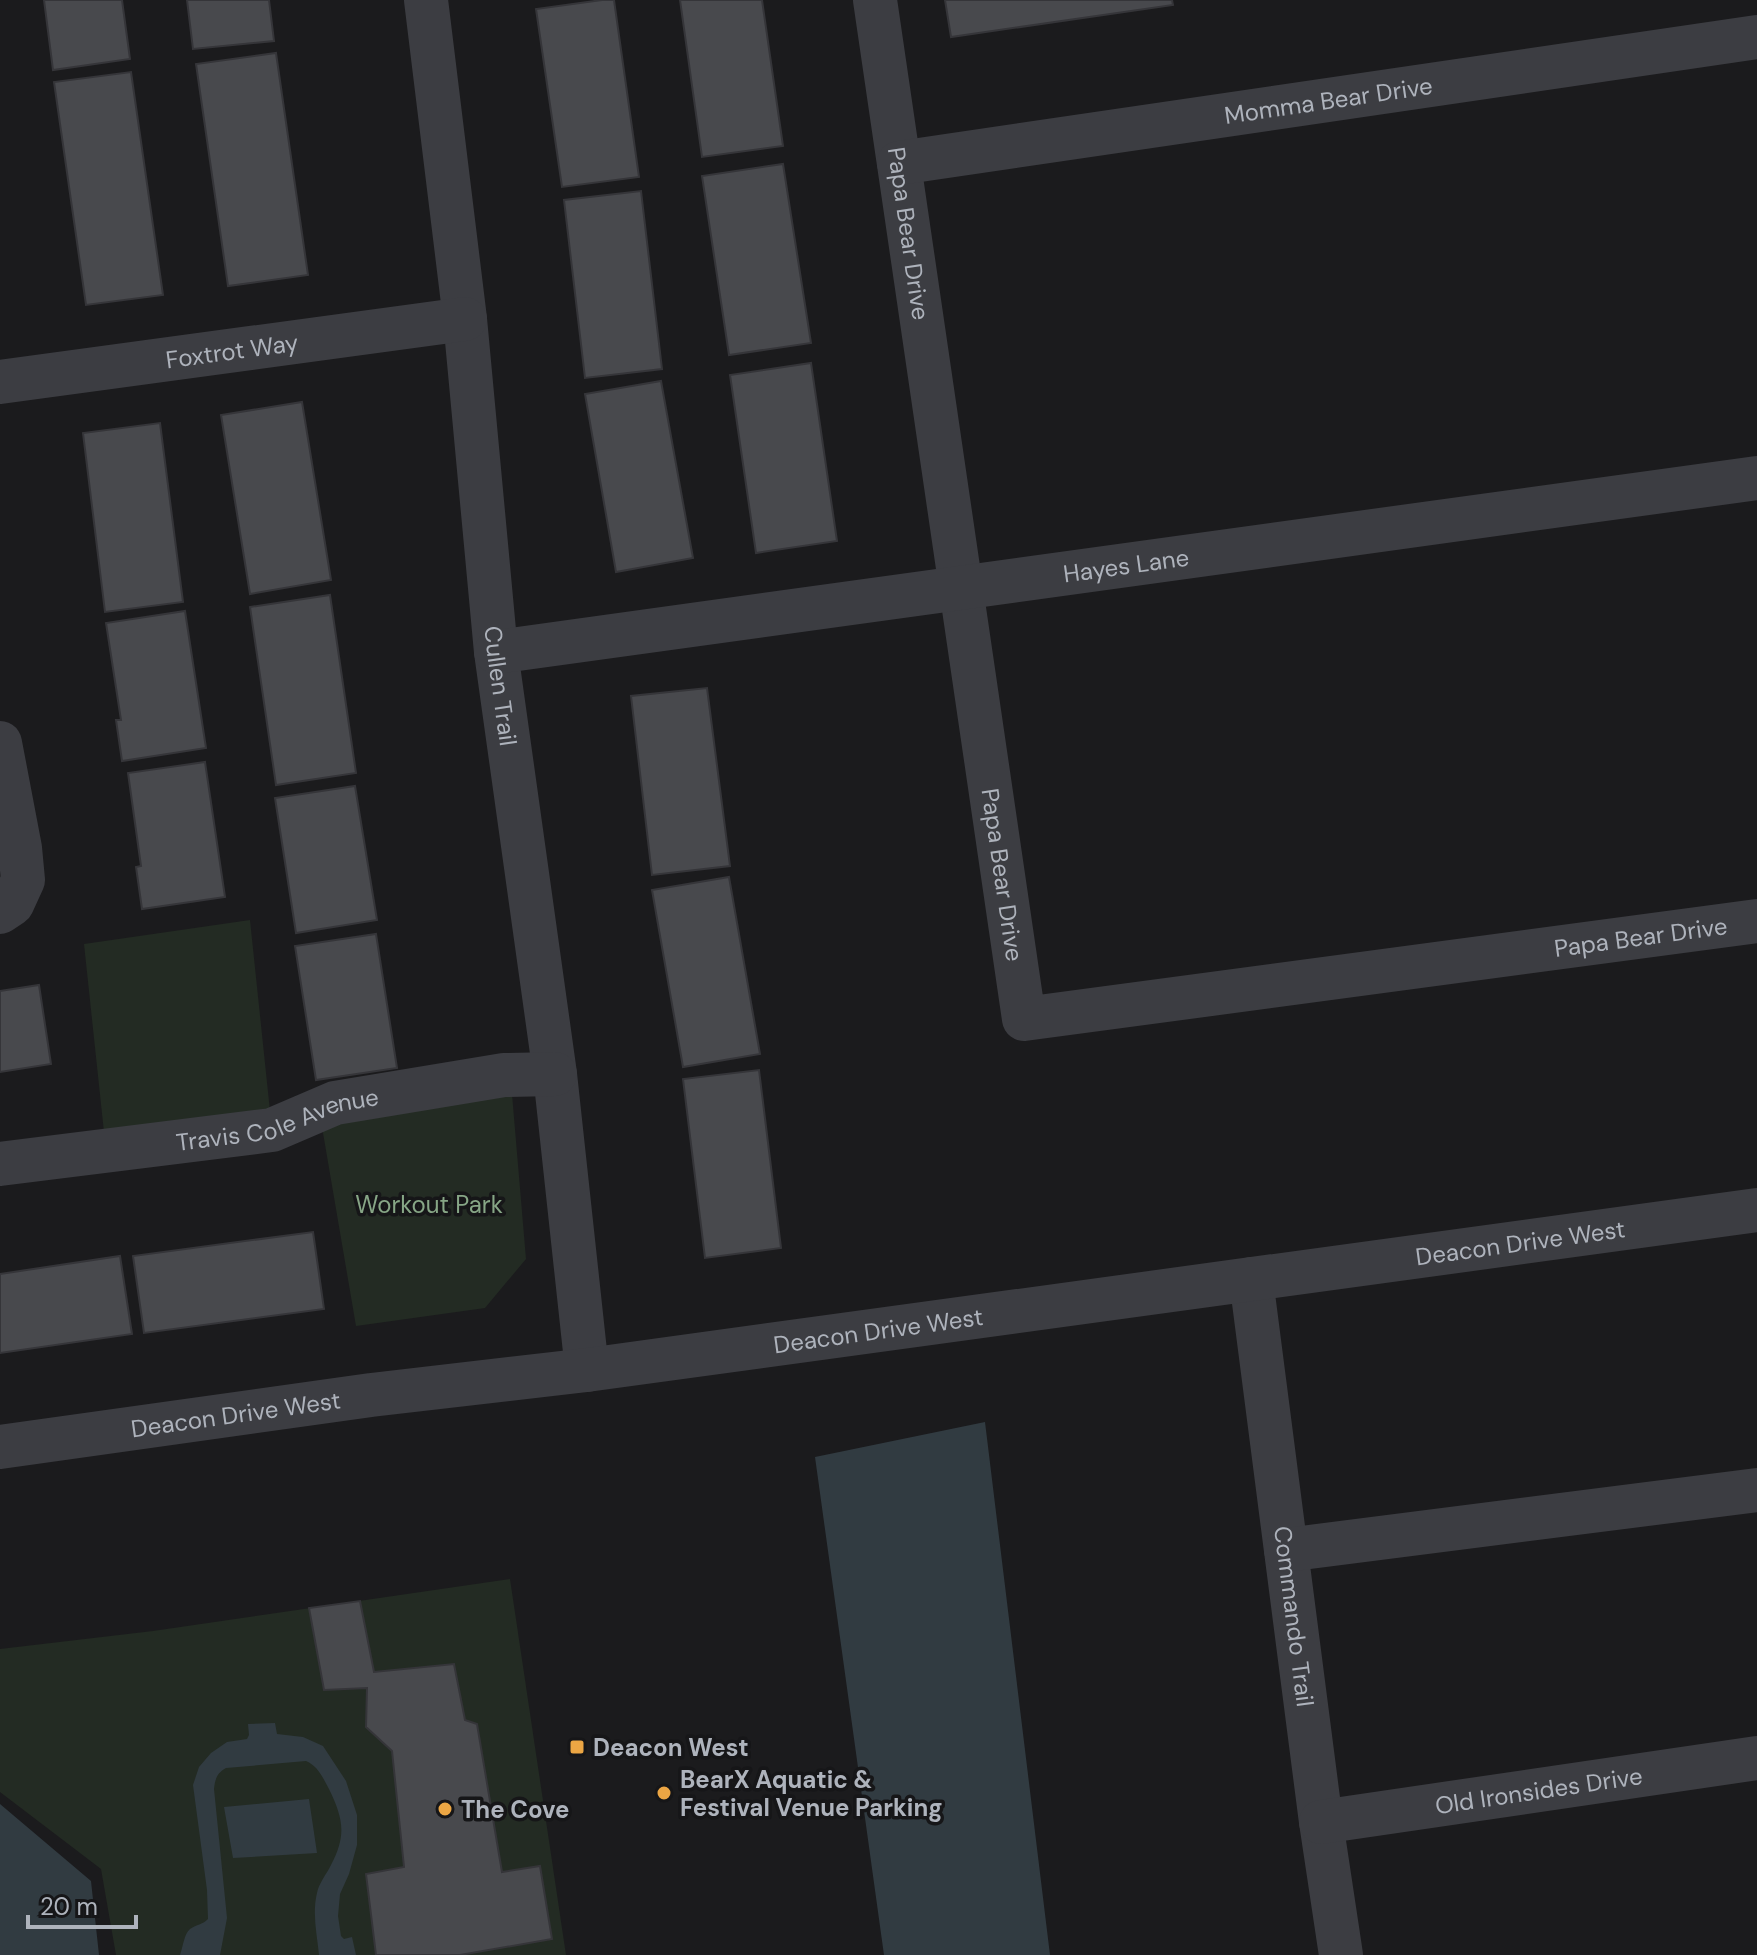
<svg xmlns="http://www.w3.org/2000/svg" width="1757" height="1955" viewBox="0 0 1757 1955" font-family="'DM Sans',sans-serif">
  <rect width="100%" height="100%" fill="#1b1b1d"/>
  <!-- green -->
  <path fill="#232b23" d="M 250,920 L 272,1130 L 106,1151 L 84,944 Z
    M 512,1094 L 526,1259 L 485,1308 L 356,1326 L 322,1127 Z
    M 510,1579 L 566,1955 L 116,1955 L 101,1869 L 0,1792 L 0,1649 L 153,1631 Z"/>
  <!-- water -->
  <path fill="#313b41" d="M 985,1422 L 1050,1955 L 884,1955 L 815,1457 Z
    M 275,1723 L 277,1734 L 303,1737 L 323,1746 L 346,1781 L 357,1815 L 357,1845 L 349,1874 L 340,1894 L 338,1916 L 341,1936 L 344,1939 L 352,1937 L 356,1955 L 319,1955 C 317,1934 312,1914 317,1893 C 319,1883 326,1875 331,1865 C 347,1835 343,1818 329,1789 C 323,1778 318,1766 306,1761 L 226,1768 C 217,1773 215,1779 214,1789 L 227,1918 L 220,1955 L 180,1955 C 183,1947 184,1934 190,1929 C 197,1924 202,1925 208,1919 L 207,1890 L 193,1785 L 199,1767 L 211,1753 L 227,1742 L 247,1739 L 249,1735 L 248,1724 Z
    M 309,1799 L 317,1853 L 233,1858 L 224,1807 Z
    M 0,1804 L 91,1881 L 99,1955 L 0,1955 Z"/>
  <!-- building -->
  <path fill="#48494d" stroke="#353539" stroke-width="2" d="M 44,0 L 122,0 L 130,59 L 53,70 Z
    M 187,0 L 269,0 L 274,41 L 193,49 Z
    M 602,0 L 614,0 L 639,177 L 562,187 L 536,9 Z
    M 680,0 L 762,0 L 783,146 L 702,157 Z
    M 945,0 L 1172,0 L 1173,5 L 951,37 Z
    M 276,53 L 308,275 L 228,286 L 196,64 Z
    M 131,72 L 163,295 L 86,305 L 54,82 Z
    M 783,164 L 811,343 L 729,355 L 702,176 Z
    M 641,191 L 662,369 L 585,378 L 564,200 Z
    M 811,363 L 837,541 L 756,553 L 730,375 Z
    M 661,381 L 693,558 L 616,572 L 585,394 Z
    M 302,402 L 331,580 L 250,594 L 221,415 Z
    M 160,423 L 183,602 L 105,612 L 83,433 Z
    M 330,595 L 356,773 L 276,785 L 250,607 Z
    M 185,611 L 206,748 L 122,761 L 116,720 L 121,720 L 106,623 Z
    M 707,688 L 730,866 L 652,875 L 631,696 Z
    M 205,762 L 225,897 L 142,909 L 136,867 L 141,866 L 128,773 Z
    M 355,786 L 377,920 L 296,933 L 275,798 Z
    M 729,877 L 760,1054 L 683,1067 L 652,890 Z
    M 376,934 L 397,1068 L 316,1080 L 295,946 Z
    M 39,985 L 51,1064 L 0,1072 L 0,991 Z
    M 759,1070 L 781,1248 L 705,1258 L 683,1079 Z
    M 313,1232 L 324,1309 L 144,1333 L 133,1256 Z
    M 120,1256 L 132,1334 L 0,1353 L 0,1274 Z
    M 360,1601 L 374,1672 L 454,1664 L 465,1720 L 477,1724 L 502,1872 L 540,1866 L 552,1939 L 460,1955 L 376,1955 L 366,1874 L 404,1867 L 392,1751 L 366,1727 L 367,1688 L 324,1690 L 309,1608 Z"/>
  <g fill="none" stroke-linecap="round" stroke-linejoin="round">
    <!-- minor -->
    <g stroke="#3c3d42" stroke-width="44">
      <path id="s1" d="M 426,0 L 465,319 L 496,652 L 555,1074 L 587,1370"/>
      <path id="s2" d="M 875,0 L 1024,1019 L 1757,921"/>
      <path id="s3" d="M 899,163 L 1757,37"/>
      <path id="s4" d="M 0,382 L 465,319"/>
      <path id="s5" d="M 496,652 L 1757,478"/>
      <path d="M 0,743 L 20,848 L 23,880 L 12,904 L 0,912"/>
      <path id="s6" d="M 0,1164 L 272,1130 L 335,1103 L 504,1075 L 555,1074"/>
      <path id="s7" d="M 1251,1279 L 1321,1822 L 1341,1955"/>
      <path id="s8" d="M 0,1447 L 371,1395 L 587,1370 L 1757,1210"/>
      <path d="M 1286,1550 L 1757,1490"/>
      <path id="s9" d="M 1321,1822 L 1757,1758"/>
    </g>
  </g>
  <!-- markers -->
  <g fill="#eca644" stroke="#161618" stroke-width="3">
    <rect x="569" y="1739" width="16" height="16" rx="4"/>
    <circle cx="664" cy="1793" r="8"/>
    <circle cx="445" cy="1809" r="8"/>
  </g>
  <g text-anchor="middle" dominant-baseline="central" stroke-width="7" stroke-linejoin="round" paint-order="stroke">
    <!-- street labels -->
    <g font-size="24" fill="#aeb3bc" stroke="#161618">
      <text stroke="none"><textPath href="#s3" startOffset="434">Momma Bear Drive</textPath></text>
      <text stroke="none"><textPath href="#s2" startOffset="236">Papa Bear Drive</textPath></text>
      <text stroke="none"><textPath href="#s4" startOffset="234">Foxtrot Way</textPath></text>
      <text stroke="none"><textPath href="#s5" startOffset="636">Hayes Lane</textPath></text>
      <text stroke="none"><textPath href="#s1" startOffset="690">Cullen Trail</textPath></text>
      <text stroke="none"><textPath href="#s2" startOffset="884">Papa Bear Drive</textPath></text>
      <text stroke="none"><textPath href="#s2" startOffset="1652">Papa Bear Drive</textPath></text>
      <text stroke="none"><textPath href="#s6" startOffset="282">Travis Cole Avenue</textPath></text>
      <text stroke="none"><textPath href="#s8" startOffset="1534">Deacon Drive West</textPath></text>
      <text stroke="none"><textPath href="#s8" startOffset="886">Deacon Drive West</textPath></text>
      <text stroke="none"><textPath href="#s8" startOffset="238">Deacon Drive West</textPath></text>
      <text stroke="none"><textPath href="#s7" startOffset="340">Commando Trail</textPath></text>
      <text stroke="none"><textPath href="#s9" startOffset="220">Old Ironsides Drive</textPath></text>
    </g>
    <!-- park labels -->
    <g font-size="24" fill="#87a686" stroke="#161618">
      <text x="429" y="1204">Workout Park</text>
    </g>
    <!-- poi labels -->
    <g font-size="24" font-weight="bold" fill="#aeb3bc" stroke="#161618" text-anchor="start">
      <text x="593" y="1747">Deacon West</text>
      <text x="680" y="1779">BearX Aquatic &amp;<tspan x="680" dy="28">Festival Venue Parking</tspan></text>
      <text x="461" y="1809">The Cove</text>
    </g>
  </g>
  <!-- scale -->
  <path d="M28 1915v12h108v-12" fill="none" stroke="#aeb3bc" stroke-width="4"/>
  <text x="40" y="1915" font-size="24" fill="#aeb3bc" stroke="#161618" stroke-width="6" paint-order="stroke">20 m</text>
</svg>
